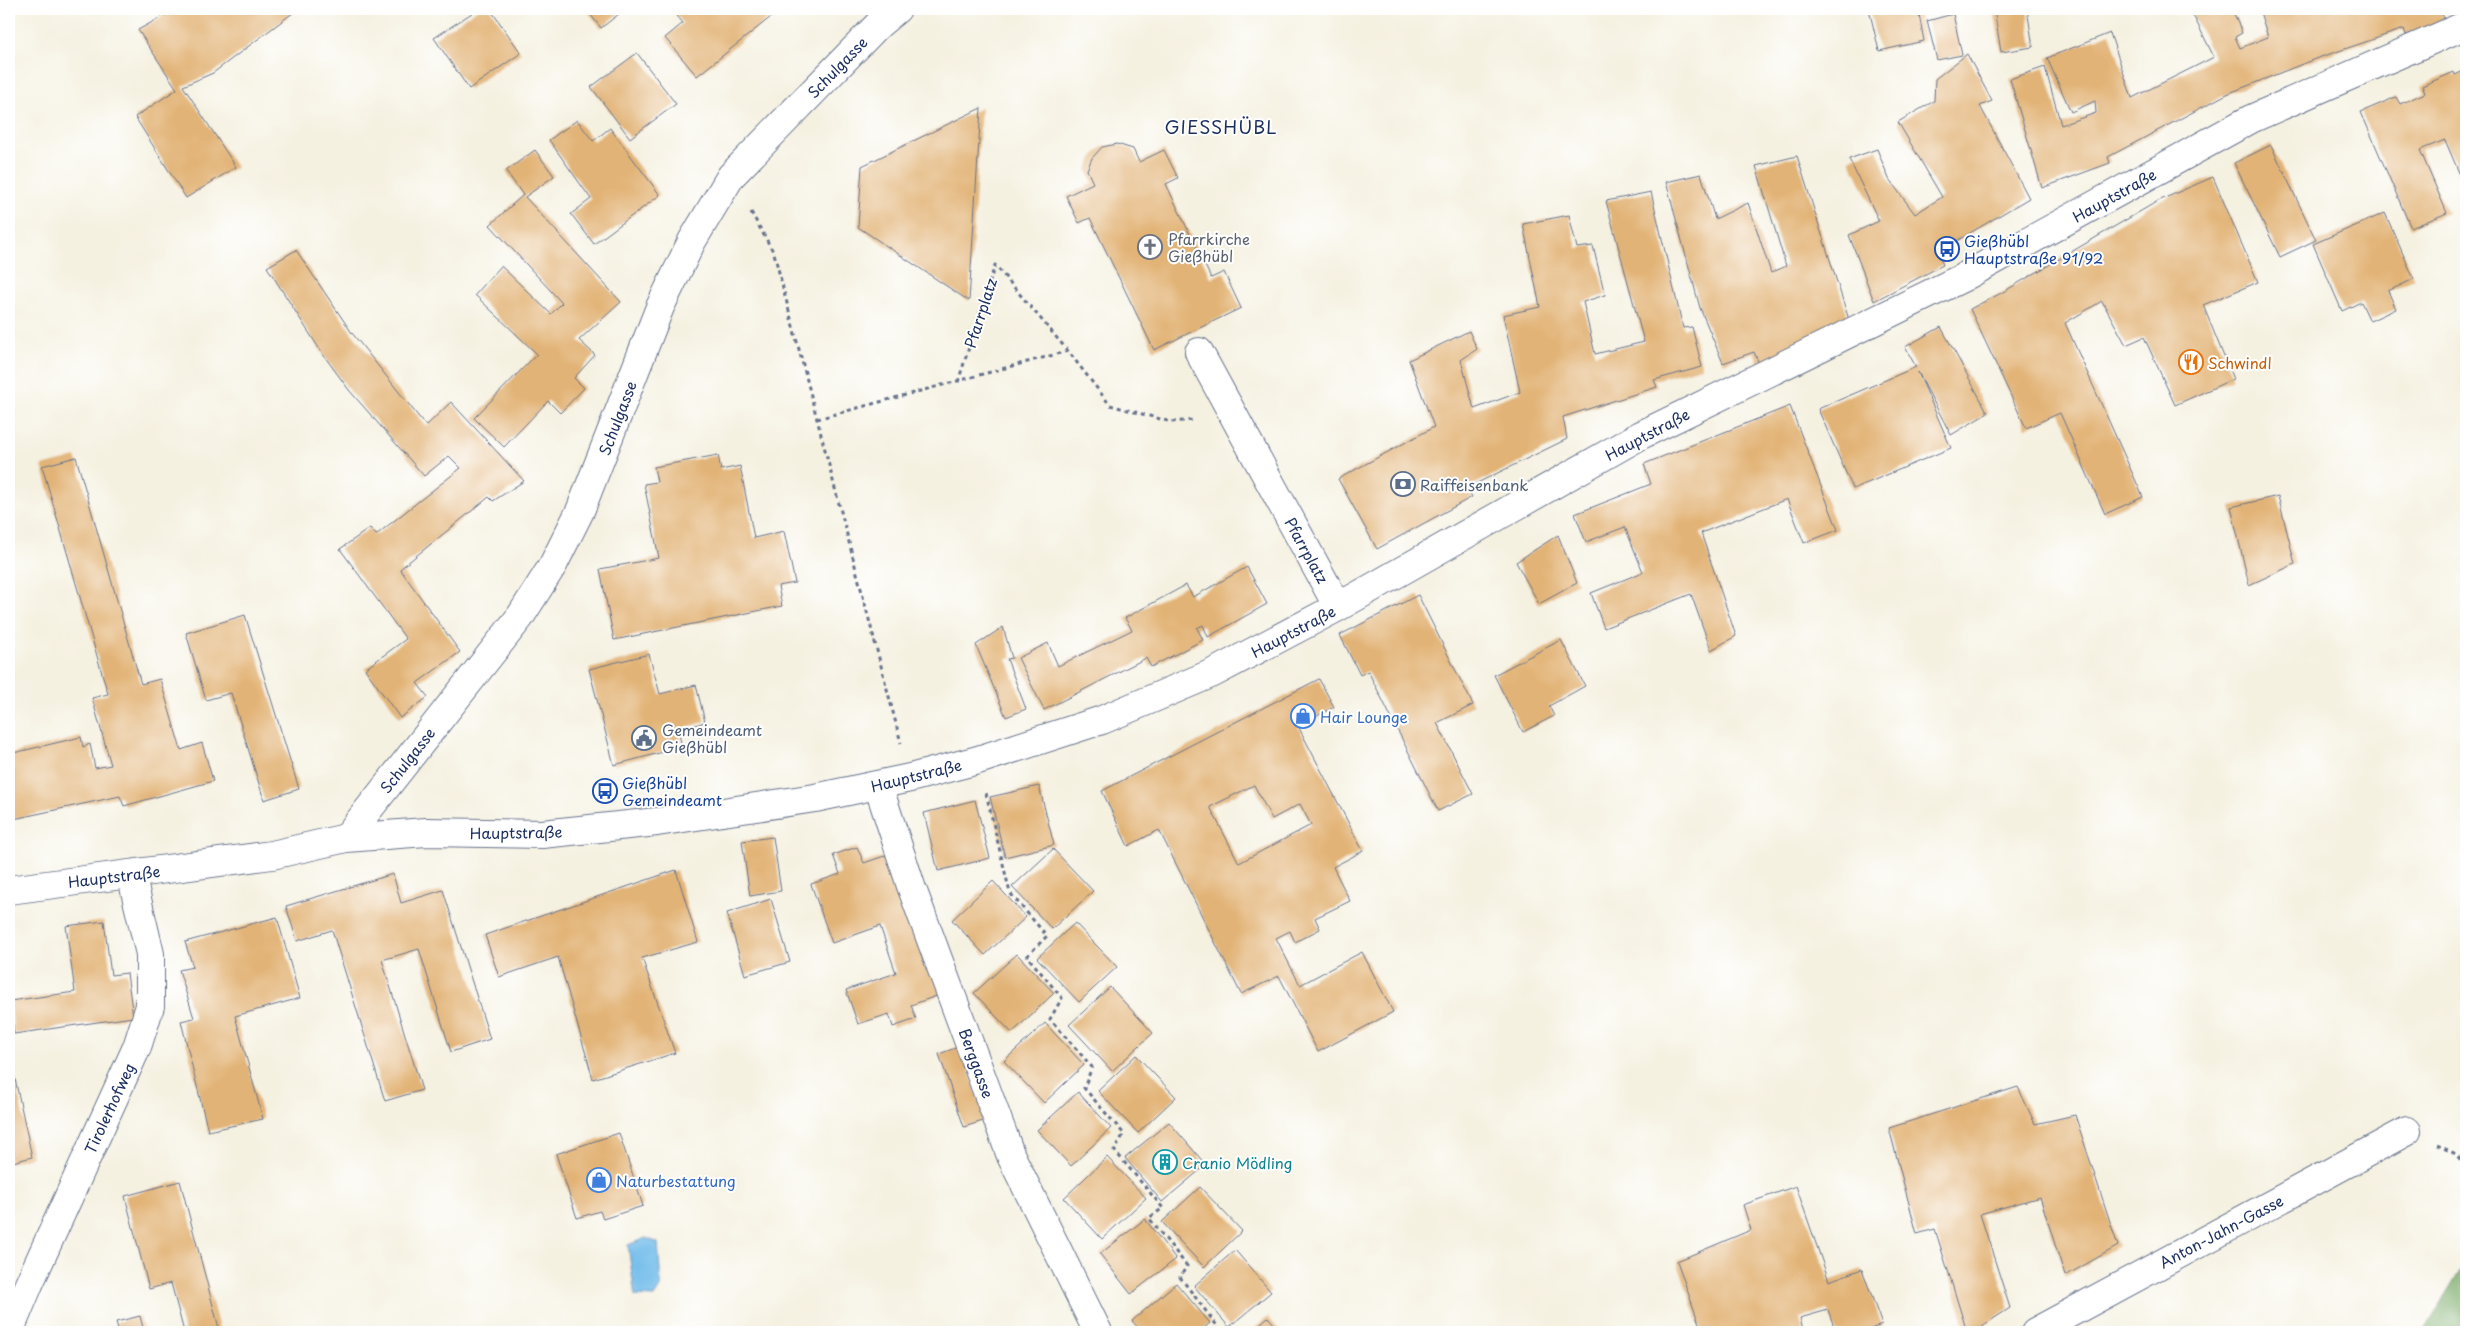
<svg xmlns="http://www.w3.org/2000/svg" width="2475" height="1341" viewBox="0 0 2475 1341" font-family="'Playpen Sans',sans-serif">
  <rect width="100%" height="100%" fill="#fff"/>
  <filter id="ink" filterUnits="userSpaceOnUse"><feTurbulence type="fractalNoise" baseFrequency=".02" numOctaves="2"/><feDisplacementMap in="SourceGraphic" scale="10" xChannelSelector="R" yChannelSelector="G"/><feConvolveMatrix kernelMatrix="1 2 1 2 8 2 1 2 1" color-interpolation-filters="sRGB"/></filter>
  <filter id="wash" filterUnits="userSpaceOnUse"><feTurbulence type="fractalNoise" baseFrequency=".0096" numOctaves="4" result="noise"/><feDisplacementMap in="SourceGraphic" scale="20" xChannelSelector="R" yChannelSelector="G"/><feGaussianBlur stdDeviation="1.12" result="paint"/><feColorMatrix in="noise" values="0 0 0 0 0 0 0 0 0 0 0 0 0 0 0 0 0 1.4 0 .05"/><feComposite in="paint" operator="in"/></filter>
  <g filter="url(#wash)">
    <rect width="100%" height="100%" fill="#f5f1e1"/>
    <!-- forest -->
    <path fill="#78aa66" stroke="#4a6c62" d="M 2466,1260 L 2466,1332 L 2423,1332 Z"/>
    <!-- water -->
    <path fill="#71bcea" stroke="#4676a4" d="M 646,1238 L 658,1243 L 661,1286 L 654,1297 L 635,1296 L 628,1245 Z"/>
    <g id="blocks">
      <!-- building -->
      <path fill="#e2b376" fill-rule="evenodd" d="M 176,9 L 298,9 L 213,73 L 183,86 L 236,167 L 186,198 L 135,117 L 177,89 L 138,30 Z
        M 478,9 L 490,9 L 521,53 L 469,89 L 434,38 Z
        M 586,9 L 615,9 L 619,14 L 601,28 Z
        M 675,9 L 781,9 L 697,76 L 665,38 L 683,23 L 673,11 Z
        M 1869,9 L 1918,9 L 1924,41 L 1879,51 Z
        M 1994,9 L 2027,9 L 2033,47 L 2001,52 Z
        M 2190,9 L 2232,9 L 2242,33 L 2235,37 L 2240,48 L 2268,37 L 2259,9 L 2441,9 L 2445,23 L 2406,35 L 2404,29 L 2315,59 L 2227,94 L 2108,157 L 2110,163 L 2042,188 L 2010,79 L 2045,67 L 2061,125 L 2096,113 L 2095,101 L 2071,112 L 2047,58 L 2110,33 L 2132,98 L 2214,57 Z
        M 1953,14 L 1962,55 L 1937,60 L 1927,21 Z
        M 637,53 L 676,104 L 630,138 L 591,87 Z
        M 1967,54 L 1992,101 L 1980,106 L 2029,198 L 1938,252 L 1943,265 L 1874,301 L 1849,235 L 1879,221 L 1849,159 L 1877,149 L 1889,179 L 1915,214 L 1942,197 L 1898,122 L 1934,101 L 1935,79 Z
        M 2466,70 L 2466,189 L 2445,140 L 2420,150 L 2447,213 L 2411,228 L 2361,112 L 2396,97 L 2400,104 L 2425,93 L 2422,86 L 2454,72 L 2455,75 Z
        M 981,108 L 969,301 L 858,227 L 862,166 Z
        M 577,120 L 593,141 L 610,128 L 660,195 L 594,244 L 571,214 L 591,199 L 549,140 Z
        M 1117,144 L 1133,149 L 1139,162 L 1164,150 L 1178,178 L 1166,184 L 1211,278 L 1224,272 L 1241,308 L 1154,350 L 1090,218 L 1079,223 L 1066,196 L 1093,183 L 1087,170 L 1092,158 L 1102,147 Z
        M 2271,145 L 2316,240 L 2280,257 L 2234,163 Z
        M 535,150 L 554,176 L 525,197 L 621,302 L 579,340 L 595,355 L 574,378 L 584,388 L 560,413 L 548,401 L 504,447 L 474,418 L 537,354 L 475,295 L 501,266 L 551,314 L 562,303 L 490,225 L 523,195 L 506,171 Z
        M 1797,156 L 1850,323 L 1760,366 L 1754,352 L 1723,363 L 1700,308 L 1666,182 L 1701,174 L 1715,219 L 1748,203 L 1771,273 L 1786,266 L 1756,166 Z
        M 2213,177 L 2258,282 L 2203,305 L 2233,379 L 2175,405 L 2144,337 L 2126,345 L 2102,301 L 2065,323 L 2143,497 L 2105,514 L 2060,413 L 2026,428 L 1970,309 L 2003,292 L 2158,201 Z
        M 1651,192 L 1683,328 L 1692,327 L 1702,367 L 1654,380 L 1657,387 L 1563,417 L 1567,439 L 1467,488 L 1472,497 L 1377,549 L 1338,479 L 1434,427 L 1409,360 L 1469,331 L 1477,349 L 1461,360 L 1474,409 L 1520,392 L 1503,315 L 1540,307 L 1523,224 L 1569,215 L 1577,248 L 1593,246 L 1605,295 L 1583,302 L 1595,354 L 1644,342 L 1606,201 Z
        M 2385,213 L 2414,279 L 2388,291 L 2396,309 L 2370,321 L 2361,302 L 2342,311 L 2313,244 Z
        M 296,250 L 352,333 L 426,426 L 451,402 L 524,481 L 493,501 L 489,497 L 400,569 L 460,652 L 417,683 L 428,697 L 400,718 L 365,669 L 406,639 L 340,549 L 370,528 L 376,535 L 461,468 L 449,456 L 424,476 L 349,390 L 322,353 L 267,267 Z
        M 1941,327 L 1988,413 L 1951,435 L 1918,372 L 1951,448 L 1853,489 L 1818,409 L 1916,367 L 1905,347 Z
        M 1790,406 L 1838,530 L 1804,543 L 1787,499 L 1701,533 L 1736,636 L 1711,650 L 1691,594 L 1604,628 L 1591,593 L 1643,572 L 1625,527 L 1586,542 L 1575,514 L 1651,484 L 1644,464 Z
        M 718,455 L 721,470 L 740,466 L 754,538 L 784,531 L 795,583 L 778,586 L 782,606 L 614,640 L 600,569 L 659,558 L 644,484 L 657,482 L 654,467 Z
        M 76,457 L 141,684 L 160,679 L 181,750 L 202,743 L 213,781 L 124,806 L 120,796 L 9,820 L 9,754 L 81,737 L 83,747 L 90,744 L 95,768 L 111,765 L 92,698 L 108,694 L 42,466 Z
        M 2278,496 L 2295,564 L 2249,585 L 2231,507 Z
        M 1558,535 L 1577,583 L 1539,604 L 1516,562 Z
        M 1247,567 L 1267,604 L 1208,637 L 1203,625 L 1197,628 L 1203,640 L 1151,667 L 1146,658 L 1044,710 L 1018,658 L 1048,643 L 1058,666 L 1132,630 L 1125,618 L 1186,585 L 1193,597 Z
        M 1418,595 L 1473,705 L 1437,723 L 1473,794 L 1438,811 L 1368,671 L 1360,675 L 1340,635 Z
        M 245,615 L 299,789 L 264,800 L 231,693 L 206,700 L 186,633 Z
        M 1003,627 L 1012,658 L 1007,659 L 1026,709 L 1006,717 L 976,645 Z
        M 1561,640 L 1585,686 L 1549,706 L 1554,716 L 1523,732 L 1494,675 Z
        M 649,654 L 660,694 L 696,685 L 705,722 L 678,730 L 682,747 L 614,765 L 589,669 Z
        M 1319,679 L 1334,707 L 1298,726 L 1363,851 L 1333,867 L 1350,901 L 1315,918 L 1320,929 L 1295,942 L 1290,931 L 1276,938 L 1300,985 L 1362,952 L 1393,1012 L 1318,1052 L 1279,976 L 1241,994 L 1159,830 L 1128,846 L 1102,791 ZM 1254,785 L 1272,819 L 1300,804 L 1311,825 L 1239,863 L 1210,807 Z
        M 1039,786 L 1054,845 L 1005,857 L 990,797 Z
        M 975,800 L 990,858 L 938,871 L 924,813 Z
        M 773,837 L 781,891 L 750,896 L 742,841 Z
        M 857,847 L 864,863 L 893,853 L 942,994 L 911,1005 L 916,1019 L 893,1027 L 889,1014 L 858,1024 L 846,990 L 896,973 L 880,926 L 832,943 L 811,884 L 840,874 L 833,855 Z
        M 1053,849 L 1093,891 L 1052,929 L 1012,887 Z
        M 676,870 L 698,942 L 642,958 L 675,1053 L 593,1079 L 558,957 L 499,977 L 485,935 Z
        M 393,874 L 401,903 L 443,890 L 490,1039 L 451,1052 L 419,949 L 382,960 L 422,1090 L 385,1101 L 332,930 L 297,941 L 286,906 Z
        M 993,881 L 1026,917 L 985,955 L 952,920 Z
        M 771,899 L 790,962 L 745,975 L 727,913 Z
        M 277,917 L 300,998 L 235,1016 L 263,1119 L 208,1131 L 181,1021 L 194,1018 L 179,970 L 193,967 L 185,942 Z
        M 104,921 L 111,975 L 127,973 L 133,1017 L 14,1034 L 10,1001 L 75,992 L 66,926 Z
        M 1075,923 L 1117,967 L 1079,1002 L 1037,958 Z
        M 1017,954 L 1054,993 L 1012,1033 L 974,993 Z
        M 1110,987 L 1153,1033 L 1112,1071 L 1069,1025 Z
        M 1045,1023 L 1084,1065 L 1044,1103 L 1004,1061 Z
        M 961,1046 L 986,1120 L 964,1127 L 939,1054 Z
        M 9,1051 L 32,1157 L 9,1163 Z
        M 1136,1055 L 1176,1097 L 1138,1133 L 1098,1091 Z
        M 2018,1087 L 2035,1124 L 2075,1115 L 2118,1246 L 2065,1276 L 2040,1197 L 1980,1214 L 2010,1308 L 1973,1332 L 1967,1332 L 1935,1229 L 1917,1234 L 1889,1128 Z
        M 1078,1092 L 1111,1128 L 1071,1166 L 1037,1130 Z
        M 1169,1122 L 1206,1165 L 1162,1202 L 1125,1158 Z
        M 619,1133 L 643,1206 L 603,1219 L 600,1211 L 577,1218 L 556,1154 Z
        M 1107,1157 L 1146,1198 L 1102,1239 L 1064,1198 Z
        M 180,1181 L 220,1332 L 184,1332 L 171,1283 L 149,1289 L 125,1196 Z
        M 1796,1186 L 1829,1281 L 1862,1269 L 1882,1325 L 1861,1332 L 1836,1332 L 1828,1310 L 1800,1318 L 1803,1329 L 1800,1332 L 1702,1332 L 1677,1261 L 1751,1230 L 1743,1205 Z
        M 1200,1187 L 1242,1231 L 1204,1267 L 1162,1222 Z
        M 1145,1219 L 1176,1259 L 1131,1294 L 1100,1254 Z
        M 1235,1250 L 1271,1292 L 1229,1327 L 1194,1286 Z
        M 1176,1283 L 1210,1323 L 1199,1332 L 1142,1332 L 1132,1321 Z
        M 140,1316 L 144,1332 L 119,1332 L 116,1322 Z
        M 1268,1317 L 1281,1332 L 1250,1332 Z"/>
    </g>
  </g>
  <g filter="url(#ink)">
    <use href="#blocks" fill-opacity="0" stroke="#67738c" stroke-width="1"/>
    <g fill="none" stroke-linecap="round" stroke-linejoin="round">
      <defs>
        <path id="minor" d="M 1199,352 L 1338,607
          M 878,785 L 911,886 L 1011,1156 L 1098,1332
          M 346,838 L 520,617 L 553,565 L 580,511 L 660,307 L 692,241 L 731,176 L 878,25 L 897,9
          M 9,890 L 272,855 L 346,838 L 426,832 L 542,834 L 657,822 L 815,798 L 910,778 L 978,760 L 1102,720 L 1213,673 L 1338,607 L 1641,435 L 1962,278 L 2251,119 L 2466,25
          M 9,1332 L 29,1284 L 137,1047 L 150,1006 L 150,954 L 131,874
          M 2035,1332 L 2407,1131"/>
      </defs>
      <!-- minor casing -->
      <use href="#minor" stroke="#67738c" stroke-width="30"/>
      <!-- path -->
      <path stroke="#67738c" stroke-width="3" stroke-dasharray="4 4" stroke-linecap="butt" d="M 751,212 L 774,253 L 901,743
        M 958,382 L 995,265 L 1068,351 L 1110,405 L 1171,422 L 1195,420
        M 817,419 L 1068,351
        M 986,793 L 1010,893 L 1047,936 L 1027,956 L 1062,998 L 1050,1019 L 1092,1067 L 1084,1088 L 1124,1134 L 1114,1150 L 1163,1208 L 1149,1218 L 1187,1266 L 1180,1277 L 1218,1327 L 1217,1332
        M 2437,1145 L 2456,1154 L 2466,1167"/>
      <!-- minor -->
      <use href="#minor" stroke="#fff" stroke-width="28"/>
    </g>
  </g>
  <!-- icons -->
  <defs>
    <symbol id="church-ring" viewBox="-11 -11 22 22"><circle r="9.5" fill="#fff" stroke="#6b7280" stroke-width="1.5"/><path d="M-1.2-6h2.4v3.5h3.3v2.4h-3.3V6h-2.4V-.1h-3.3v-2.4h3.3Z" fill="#6b7280"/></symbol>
    <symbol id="bus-ring" viewBox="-11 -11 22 22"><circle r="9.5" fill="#fff" stroke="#1a4fb4" stroke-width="1.5"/><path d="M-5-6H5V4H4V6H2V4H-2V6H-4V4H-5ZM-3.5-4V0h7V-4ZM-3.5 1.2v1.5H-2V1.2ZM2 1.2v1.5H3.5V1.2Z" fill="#1a4fb4"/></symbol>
    <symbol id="restaurant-ring" viewBox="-11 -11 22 22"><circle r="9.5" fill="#fff" stroke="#e8710a" stroke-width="1.5"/><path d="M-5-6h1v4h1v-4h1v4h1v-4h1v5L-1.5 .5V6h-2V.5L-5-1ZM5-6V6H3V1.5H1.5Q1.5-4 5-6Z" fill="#e8710a"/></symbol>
    <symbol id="bank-ring" viewBox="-11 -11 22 22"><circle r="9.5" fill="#fff" stroke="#5c6f8a" stroke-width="1.5"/><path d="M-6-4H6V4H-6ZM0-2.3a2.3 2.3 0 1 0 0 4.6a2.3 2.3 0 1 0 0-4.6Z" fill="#5c6f8a"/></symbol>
    <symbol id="shop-ring" viewBox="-11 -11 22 22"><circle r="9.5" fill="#fff" stroke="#3f7fe0" stroke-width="1.5"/><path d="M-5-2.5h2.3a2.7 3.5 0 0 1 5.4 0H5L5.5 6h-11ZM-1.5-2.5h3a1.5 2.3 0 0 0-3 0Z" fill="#3f7fe0"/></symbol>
    <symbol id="civic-ring" viewBox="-11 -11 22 22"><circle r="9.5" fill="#fff" stroke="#5c6f8a" stroke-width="1.5"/><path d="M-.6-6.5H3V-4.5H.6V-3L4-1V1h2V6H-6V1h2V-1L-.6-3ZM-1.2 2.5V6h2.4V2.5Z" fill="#5c6f8a"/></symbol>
    <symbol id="building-ring" viewBox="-11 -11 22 22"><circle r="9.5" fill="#fff" stroke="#0f9aa8" stroke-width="1.5"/><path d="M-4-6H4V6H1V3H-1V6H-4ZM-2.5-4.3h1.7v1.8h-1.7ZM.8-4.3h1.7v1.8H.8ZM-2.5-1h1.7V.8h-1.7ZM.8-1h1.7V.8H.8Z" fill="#0f9aa8"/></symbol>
  </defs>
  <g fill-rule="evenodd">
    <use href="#church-ring" x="1136" y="233" width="28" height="28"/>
    <use href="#bus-ring" x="1933" y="235" width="28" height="28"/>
    <use href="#restaurant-ring" x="2177" y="348" width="28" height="28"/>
    <use href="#bank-ring" x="1389" y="470" width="28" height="28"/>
    <use href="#shop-ring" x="1289" y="702" width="28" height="28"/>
    <use href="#civic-ring" x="630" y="724" width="28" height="28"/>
    <use href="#bus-ring" x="591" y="777" width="28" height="28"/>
    <use href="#building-ring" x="1151" y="1148" width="28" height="28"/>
    <use href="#shop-ring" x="585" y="1166" width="28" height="28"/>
  </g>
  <g text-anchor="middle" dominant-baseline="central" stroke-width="4" stroke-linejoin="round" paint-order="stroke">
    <!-- street labels -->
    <g font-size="15" fill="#1b2f5e" stroke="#fff">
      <text transform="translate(837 67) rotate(-46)">Schulgasse</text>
      <text transform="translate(2114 195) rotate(-29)">Hauptstraße</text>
      <text transform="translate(980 313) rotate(-72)">Pfarrplatz</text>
      <text transform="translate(617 418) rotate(-69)">Schulgasse</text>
      <text transform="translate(1647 434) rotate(-28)">Hauptstraße</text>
      <text transform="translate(1307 550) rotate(61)">Pfarrplatz</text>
      <text transform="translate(1293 631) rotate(-28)">Hauptstraße</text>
      <text transform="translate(407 760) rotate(-52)">Schulgasse</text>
      <text transform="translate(916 775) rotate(-14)">Hauptstraße</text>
      <text transform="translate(516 832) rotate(-1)">Hauptstraße</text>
      <text transform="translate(114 876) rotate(-7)">Hauptstraße</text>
      <text transform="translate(977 1063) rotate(70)">Berggasse</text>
      <text transform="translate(109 1108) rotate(-65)">Tirolerhofweg</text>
      <text transform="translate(2221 1231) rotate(-28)">Anton-Jahn-Gasse</text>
    </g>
    <!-- worship labels -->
    <g font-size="15" fill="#5b616d" stroke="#fff" text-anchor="start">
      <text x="1168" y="238">Pfarrkirche<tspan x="1168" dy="17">Gießhübl</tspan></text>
    </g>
    <!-- transit labels -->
    <g font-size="15" fill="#164399" stroke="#fff" text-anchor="start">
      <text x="1964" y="240">Gießhübl<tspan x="1964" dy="17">Hauptstraße 91/92</tspan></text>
      <text x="622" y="782">Gießhübl<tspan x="622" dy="17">Gemeindeamt</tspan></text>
    </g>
    <!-- food labels -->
    <g font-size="15" fill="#c56008" stroke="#fff" text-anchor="start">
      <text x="2208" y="362">Schwindl</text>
    </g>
    <!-- service labels -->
    <g font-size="15" fill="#4e5e75" stroke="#fff" text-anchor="start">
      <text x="1420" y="484">Raiffeisenbank</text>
      <text x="662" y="729">Gemeindeamt<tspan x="662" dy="17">Gießhübl</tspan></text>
    </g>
    <!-- shop labels -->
    <g font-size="15" fill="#366cbe" stroke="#fff" text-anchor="start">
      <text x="1320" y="716">Hair Lounge</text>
      <text x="616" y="1180">Naturbestattung</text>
    </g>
    <!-- culture labels -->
    <g font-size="15" fill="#0d838f" stroke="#fff" text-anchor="start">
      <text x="1182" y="1162">Cranio Mödling</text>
    </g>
    <!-- quarter labels -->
    <g font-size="18" letter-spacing="1" fill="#1b2f5e" stroke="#fff">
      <text x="1221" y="126">GIESSHÜBL</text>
    </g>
  </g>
  <!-- margin -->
  <rect width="2475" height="1341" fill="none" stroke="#fff" stroke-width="30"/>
</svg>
